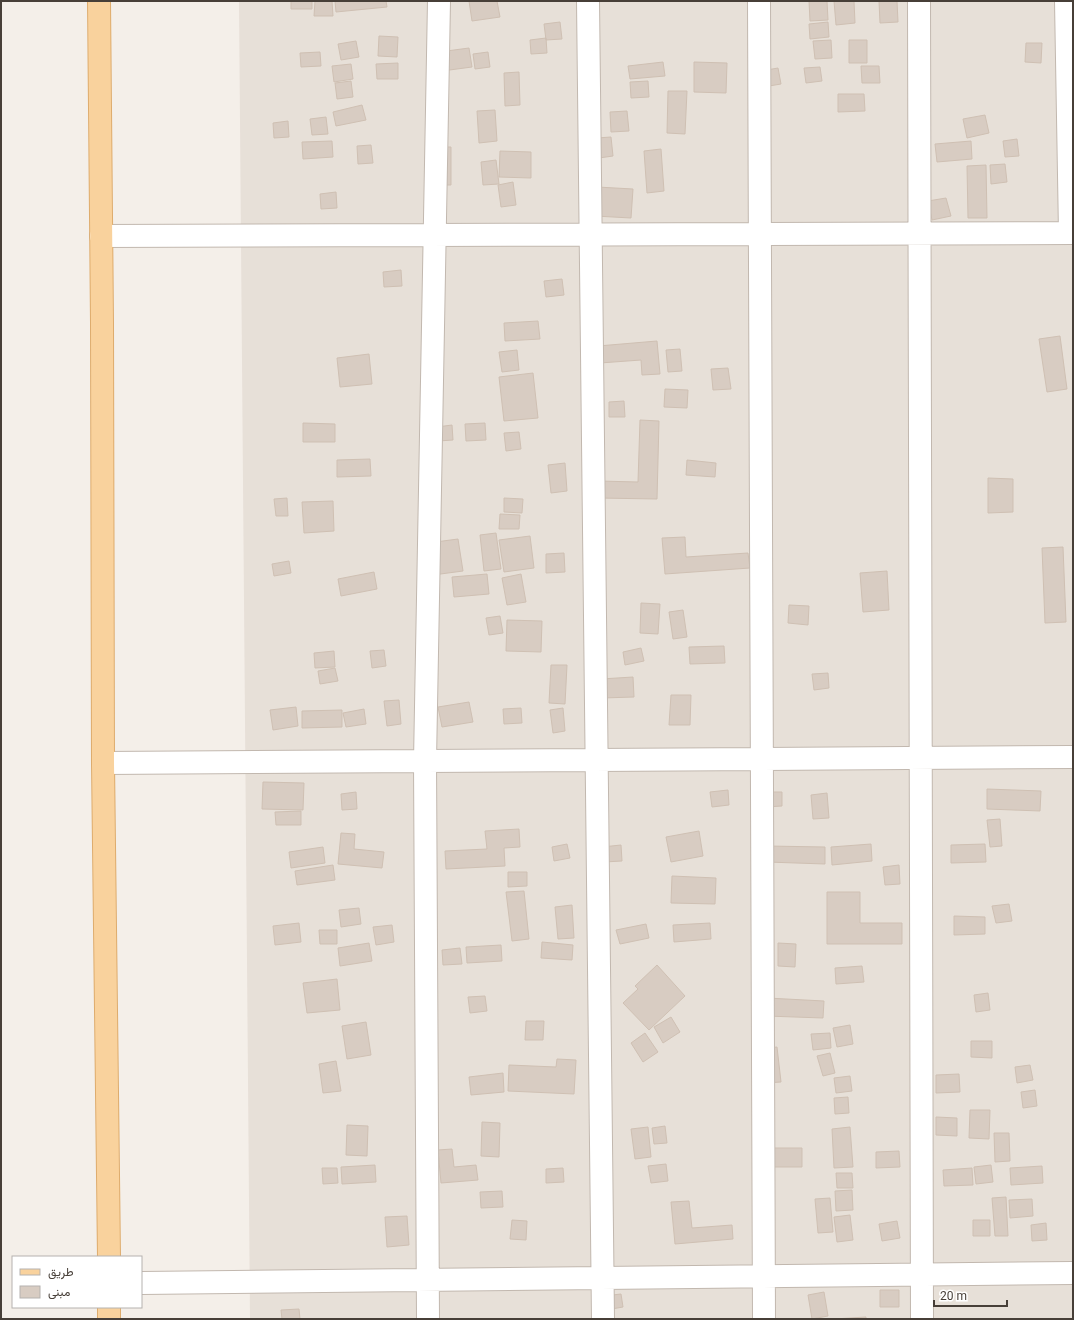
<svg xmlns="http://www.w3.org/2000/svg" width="1074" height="1320" viewBox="0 0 1074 1320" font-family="Roboto,Vazirmatn,sans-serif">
  <rect width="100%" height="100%" fill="#f4efe9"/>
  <!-- residential -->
  <path fill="#e7e0d8" d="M 239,1 L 1073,1 L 1073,1319 L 250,1319 Z"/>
  <!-- building -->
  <path fill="#d8ccc2" stroke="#cfc0b3" d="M 291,1 L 312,1 L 312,9 L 291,9 Z
    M 315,1 L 332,1 L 333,16 L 314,16 Z
    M 335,1 L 386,1 L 387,7 L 336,12 Z
    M 469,1 L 497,1 L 500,17 L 472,21 Z
    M 809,1 L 827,1 L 828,20 L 810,21 Z
    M 834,1 L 854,1 L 855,23 L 836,25 Z
    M 879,1 L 897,1 L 898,22 L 880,23 Z
    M 560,22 L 562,39 L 546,40 L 544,24 Z
    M 828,22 L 829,37 L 810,39 L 809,24 Z
    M 379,36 L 398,37 L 397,57 L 378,56 Z
    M 546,38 L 547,53 L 531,54 L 530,40 Z
    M 831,40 L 832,58 L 815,59 L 813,41 Z
    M 849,40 L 867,40 L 867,63 L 849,63 Z
    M 356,41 L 359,57 L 341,60 L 338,44 Z
    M 1026,43 L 1042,43 L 1041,63 L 1025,62 Z
    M 469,48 L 472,67 L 442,71 L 439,52 Z
    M 320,52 L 321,66 L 301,67 L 300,53 Z
    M 488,52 L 490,67 L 475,69 L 473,54 Z
    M 663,62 L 665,76 L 630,79 L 628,66 Z
    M 694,62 L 727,63 L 726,93 L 694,92 Z
    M 398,63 L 398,79 L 377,79 L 376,64 Z
    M 351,64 L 353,79 L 334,82 L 332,66 Z
    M 861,66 L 879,66 L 880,83 L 862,83 Z
    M 820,67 L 822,81 L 806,83 L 804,68 Z
    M 778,68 L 781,84 L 763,87 L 761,71 Z
    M 519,72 L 520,105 L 505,106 L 504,73 Z
    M 351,81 L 353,97 L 337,99 L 335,83 Z
    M 648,81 L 649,97 L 631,98 L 630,82 Z
    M 668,91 L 687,91 L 685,134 L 667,133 Z
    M 838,94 L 864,94 L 865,111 L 838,112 Z
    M 362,105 L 366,120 L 336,126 L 333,112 Z
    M 495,110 L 497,141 L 479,143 L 477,111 Z
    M 627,111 L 629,131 L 611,132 L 610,112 Z
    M 985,115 L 989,133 L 967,138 L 963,119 Z
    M 326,117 L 328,134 L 312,135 L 310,119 Z
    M 288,121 L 289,137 L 274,138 L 273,123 Z
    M 611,137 L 613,156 L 599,158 L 597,138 Z
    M 1017,139 L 1019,156 L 1005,157 L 1003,141 Z
    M 332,141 L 333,157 L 303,159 L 302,142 Z
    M 971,141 L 972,159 L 937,162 L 935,144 Z
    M 371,145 L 373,163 L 358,164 L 357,146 Z
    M 432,147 L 451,147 L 451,185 L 433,185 Z
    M 661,149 L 664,191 L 647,193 L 644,151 Z
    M 500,151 L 531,152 L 531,178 L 499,177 Z
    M 496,160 L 499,184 L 483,185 L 481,162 Z
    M 1005,164 L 1007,182 L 991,184 L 990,165 Z
    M 986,165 L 987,218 L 968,218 L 967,166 Z
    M 513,182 L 516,205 L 501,207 L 498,185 Z
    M 597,187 L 633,189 L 631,218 L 595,216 Z
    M 336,192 L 337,208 L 321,209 L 320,194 Z
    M 946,198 L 951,216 L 932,220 L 928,201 Z
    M 401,270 L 402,286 L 384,287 L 383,272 Z
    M 562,279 L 564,295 L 546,297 L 544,281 Z
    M 538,321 L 540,339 L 505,341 L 504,323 Z
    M 1060,336 L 1067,389 L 1047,392 L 1039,339 Z
    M 657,341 L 660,374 L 642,375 L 641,360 L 600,363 L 598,346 Z
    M 680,349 L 682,371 L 668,372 L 666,350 Z
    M 517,350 L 519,370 L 502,372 L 499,352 Z
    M 369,354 L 372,384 L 340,387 L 337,358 Z
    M 728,368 L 731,389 L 713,390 L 711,369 Z
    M 533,373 L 538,418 L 504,421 L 499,377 Z
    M 665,389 L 688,390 L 687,408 L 664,407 Z
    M 624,401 L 625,417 L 609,417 L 609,402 Z
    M 640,420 L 659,421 L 657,499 L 598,498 L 599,481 L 638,482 Z
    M 303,423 L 335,424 L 335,442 L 303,442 Z
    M 485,423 L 486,440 L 466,441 L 465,424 Z
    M 452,425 L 453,440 L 438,441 L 437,427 Z
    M 519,432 L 521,449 L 506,451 L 504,433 Z
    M 370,459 L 371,476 L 337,477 L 337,460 Z
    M 687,460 L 716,463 L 715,477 L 686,475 Z
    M 565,463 L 567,491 L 551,493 L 548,465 Z
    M 988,478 L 1013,479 L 1013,512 L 988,513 Z
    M 287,498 L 288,516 L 276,516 L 274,499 Z
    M 504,498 L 523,499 L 522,513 L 504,512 Z
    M 333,501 L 334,531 L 304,533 L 302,502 Z
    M 500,514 L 520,515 L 519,529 L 499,529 Z
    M 496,533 L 501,569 L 484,571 L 480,535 Z
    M 530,536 L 534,568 L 504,572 L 499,540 Z
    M 685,537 L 686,557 L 748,553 L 750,568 L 665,574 L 662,538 Z
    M 458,539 L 463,571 L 433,575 L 428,543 Z
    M 1063,547 L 1066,622 L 1045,623 L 1042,548 Z
    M 564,553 L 565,572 L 546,573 L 546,554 Z
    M 289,561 L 291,573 L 274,576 L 272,564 Z
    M 887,571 L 889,610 L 863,612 L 860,573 Z
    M 374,572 L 377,589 L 341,596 L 338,579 Z
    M 487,574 L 489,594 L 454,597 L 452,577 Z
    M 521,574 L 526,602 L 507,605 L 502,578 Z
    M 641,603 L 660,604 L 658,634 L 640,633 Z
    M 789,605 L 809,606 L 808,625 L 788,623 Z
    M 683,610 L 687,637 L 673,639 L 669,612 Z
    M 500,616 L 503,633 L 489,635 L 486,618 Z
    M 507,620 L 542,621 L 541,652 L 506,651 Z
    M 724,646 L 725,663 L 690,664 L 689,647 Z
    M 641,648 L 644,661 L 625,665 L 623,652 Z
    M 384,650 L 386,666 L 372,668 L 370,651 Z
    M 334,651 L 335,667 L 315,668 L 314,653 Z
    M 551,665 L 567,665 L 565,704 L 549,703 Z
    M 335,668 L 338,681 L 320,684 L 318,671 Z
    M 828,673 L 829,688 L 814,690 L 812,674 Z
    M 633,677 L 634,697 L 602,698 L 601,679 Z
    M 671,695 L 691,695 L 690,725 L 669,725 Z
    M 399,700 L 401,724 L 387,726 L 384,701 Z
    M 469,702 L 473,722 L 442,727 L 438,707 Z
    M 296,707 L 298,726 L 273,730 L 270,710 Z
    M 521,708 L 522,723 L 504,724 L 503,709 Z
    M 563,708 L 565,731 L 553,733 L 550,710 Z
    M 364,709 L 366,724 L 346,727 L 343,713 Z
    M 342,710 L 342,727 L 302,728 L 302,711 Z
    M 263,782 L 304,783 L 303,810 L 262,809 Z
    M 987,789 L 1041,791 L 1040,811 L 987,809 Z
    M 728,790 L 729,805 L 712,807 L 710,792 Z
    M 356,792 L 357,809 L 342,810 L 341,794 Z
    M 765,792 L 782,792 L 782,806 L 765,807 Z
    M 827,793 L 829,818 L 813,819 L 811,795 Z
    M 301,811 L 301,825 L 276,825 L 275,812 Z
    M 1000,819 L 1002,846 L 990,847 L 987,820 Z
    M 519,829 L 520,847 L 504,848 L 505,866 L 446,869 L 445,851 L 487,849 L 485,831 Z
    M 699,831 L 703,856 L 671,862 L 666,837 Z
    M 341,833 L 355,834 L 354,849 L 384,852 L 382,868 L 338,864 Z
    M 567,844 L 570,858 L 554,861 L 552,847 Z
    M 871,844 L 872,861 L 832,865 L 831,847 Z
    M 985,844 L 986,862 L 951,863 L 951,845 Z
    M 621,845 L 622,861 L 604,862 L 602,847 Z
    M 767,846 L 825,847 L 825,864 L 767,862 Z
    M 323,847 L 325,863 L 291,868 L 289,852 Z
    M 333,865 L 335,880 L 297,885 L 295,871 Z
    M 899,865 L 900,884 L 885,885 L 883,867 Z
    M 508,872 L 527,872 L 527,886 L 508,887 Z
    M 672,876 L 716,878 L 715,904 L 671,903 Z
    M 524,891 L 529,939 L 512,941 L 506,892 Z
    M 827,892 L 860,892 L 860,923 L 902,923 L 902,944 L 827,944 Z
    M 1009,904 L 1012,921 L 996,923 L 992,906 Z
    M 572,905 L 574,938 L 558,939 L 555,907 Z
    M 359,908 L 361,924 L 341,927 L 339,910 Z
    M 954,916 L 985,917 L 985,934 L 954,935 Z
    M 299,923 L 301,942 L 275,945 L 273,926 Z
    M 710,923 L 711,939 L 674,942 L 673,925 Z
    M 646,924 L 649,938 L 620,944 L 616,930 Z
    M 392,925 L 394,942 L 376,945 L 373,927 Z
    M 319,930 L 337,930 L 337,944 L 320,944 Z
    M 542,942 L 573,945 L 572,960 L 541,958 Z
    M 369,943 L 372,961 L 340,966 L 338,948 Z
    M 778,943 L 796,944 L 795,967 L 778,966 Z
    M 501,945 L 502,961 L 467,963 L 466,947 Z
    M 460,948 L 462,964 L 443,965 L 442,950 Z
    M 657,965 L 685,996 L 649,1030 L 623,1003 L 638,989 L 635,986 Z
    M 862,966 L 864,982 L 836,984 L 835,968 Z
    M 337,979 L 340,1010 L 307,1013 L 303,983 Z
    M 988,993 L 990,1010 L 976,1012 L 974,995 Z
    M 485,996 L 487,1011 L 470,1013 L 468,997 Z
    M 767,998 L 824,1001 L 823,1018 L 766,1016 Z
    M 671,1017 L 680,1032 L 663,1043 L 654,1027 Z
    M 526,1021 L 544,1021 L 543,1040 L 525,1040 Z
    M 366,1022 L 371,1055 L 347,1059 L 342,1026 Z
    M 850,1025 L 853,1044 L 837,1047 L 833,1028 Z
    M 645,1033 L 658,1052 L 643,1062 L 631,1043 Z
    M 830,1033 L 831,1048 L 813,1050 L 811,1034 Z
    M 971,1041 L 992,1041 L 992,1058 L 971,1057 Z
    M 777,1047 L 781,1082 L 765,1083 L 761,1049 Z
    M 830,1053 L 835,1073 L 823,1076 L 817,1056 Z
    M 557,1059 L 576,1060 L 574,1094 L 508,1091 L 509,1065 L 556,1067 Z
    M 336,1061 L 341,1091 L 323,1093 L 319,1064 Z
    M 1030,1065 L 1033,1080 L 1017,1083 L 1015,1067 Z
    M 503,1073 L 504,1092 L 471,1095 L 469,1077 Z
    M 959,1074 L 960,1092 L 936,1093 L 936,1075 Z
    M 850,1076 L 852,1091 L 836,1093 L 834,1078 Z
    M 1035,1090 L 1037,1106 L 1023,1108 L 1021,1092 Z
    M 848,1097 L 849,1113 L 835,1114 L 834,1098 Z
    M 970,1110 L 990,1110 L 989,1139 L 969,1138 Z
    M 936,1117 L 957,1118 L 957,1136 L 936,1135 Z
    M 482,1122 L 500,1123 L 499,1157 L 481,1156 Z
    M 347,1125 L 368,1126 L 367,1156 L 346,1155 Z
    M 665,1126 L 667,1143 L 654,1144 L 652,1128 Z
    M 648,1127 L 651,1157 L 635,1159 L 631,1129 Z
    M 850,1127 L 853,1167 L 834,1168 L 832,1129 Z
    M 994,1133 L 1009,1133 L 1010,1161 L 995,1162 Z
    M 769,1148 L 802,1148 L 802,1167 L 769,1167 Z
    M 452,1149 L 454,1167 L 476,1165 L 478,1180 L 441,1183 L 438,1150 Z
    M 899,1151 L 900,1167 L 876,1168 L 876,1152 Z
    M 666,1164 L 668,1181 L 651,1183 L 648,1166 Z
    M 375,1165 L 376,1182 L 342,1184 L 341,1167 Z
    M 991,1165 L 993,1182 L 976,1184 L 974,1167 Z
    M 1042,1166 L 1043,1183 L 1011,1185 L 1010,1168 Z
    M 322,1168 L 337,1168 L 338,1183 L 323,1184 Z
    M 563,1168 L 564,1182 L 546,1183 L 546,1169 Z
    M 972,1168 L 973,1185 L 944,1186 L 943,1170 Z
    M 836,1173 L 852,1173 L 853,1188 L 837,1188 Z
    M 852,1190 L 853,1210 L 836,1211 L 835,1191 Z
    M 502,1191 L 503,1207 L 481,1208 L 480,1192 Z
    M 1006,1197 L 1008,1236 L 995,1236 L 992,1198 Z
    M 830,1198 L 833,1232 L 818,1233 L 815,1199 Z
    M 1032,1199 L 1033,1216 L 1010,1218 L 1009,1200 Z
    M 689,1201 L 692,1228 L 732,1225 L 733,1239 L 675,1244 L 671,1202 Z
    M 850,1215 L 853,1240 L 837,1242 L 834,1217 Z
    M 407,1216 L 409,1245 L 387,1247 L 385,1217 Z
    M 512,1220 L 527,1221 L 526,1240 L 510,1239 Z
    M 973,1220 L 990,1220 L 990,1236 L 973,1236 Z
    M 897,1221 L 900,1238 L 882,1241 L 879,1224 Z
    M 1046,1223 L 1047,1240 L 1032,1241 L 1031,1225 Z
    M 880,1290 L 899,1290 L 899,1307 L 880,1307 Z
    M 824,1292 L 828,1316 L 812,1319 L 808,1295 Z
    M 621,1294 L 623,1307 L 606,1310 L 604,1296 Z
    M 299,1309 L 300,1319 L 282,1319 L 281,1310 Z
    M 866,1317 L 866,1319 L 834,1319 Z"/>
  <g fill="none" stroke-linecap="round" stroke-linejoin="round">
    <defs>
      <path id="minor" d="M 588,1 L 603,1319
        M 759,1 L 764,1319
        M 919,1 L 922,1319
        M 1066,1 L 1070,233
        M 101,236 L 1073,233
        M 103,763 L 1073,757
        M 141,1283 L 1073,1273
        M 428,1319 L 425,761 L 439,1"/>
      <path id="major" d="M 99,1 L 102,323 L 103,763 L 109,1257
        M 109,1319 L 109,1307"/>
    </defs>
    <!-- minor casing -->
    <use href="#minor" stroke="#c2b8af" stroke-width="24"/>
    <!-- major casing -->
    <use href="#major" stroke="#deac6d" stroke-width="24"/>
    <!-- minor -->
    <use href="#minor" stroke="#fff" stroke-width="22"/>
    <!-- major -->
    <use href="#major" stroke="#f9d29d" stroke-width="22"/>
  </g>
  <!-- border -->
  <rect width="1074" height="1320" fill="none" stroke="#473f38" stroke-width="4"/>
  <!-- legend -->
  <rect x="12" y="1256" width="130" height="52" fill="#ffffff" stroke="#b5b2af"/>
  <rect x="20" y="1269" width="20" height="6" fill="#f9d29d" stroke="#b5b2af"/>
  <text x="48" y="1276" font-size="12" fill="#473f38">طريق</text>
  <rect x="20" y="1286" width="20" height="12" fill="#d8ccc2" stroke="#b5b2af"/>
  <text x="48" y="1296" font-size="12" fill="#473f38">مبنى</text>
  <!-- scale -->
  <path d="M934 1300v6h73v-6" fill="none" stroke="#473f38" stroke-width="2"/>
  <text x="940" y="1300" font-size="12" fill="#473f38" stroke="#ffffff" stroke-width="3" paint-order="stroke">20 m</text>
</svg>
